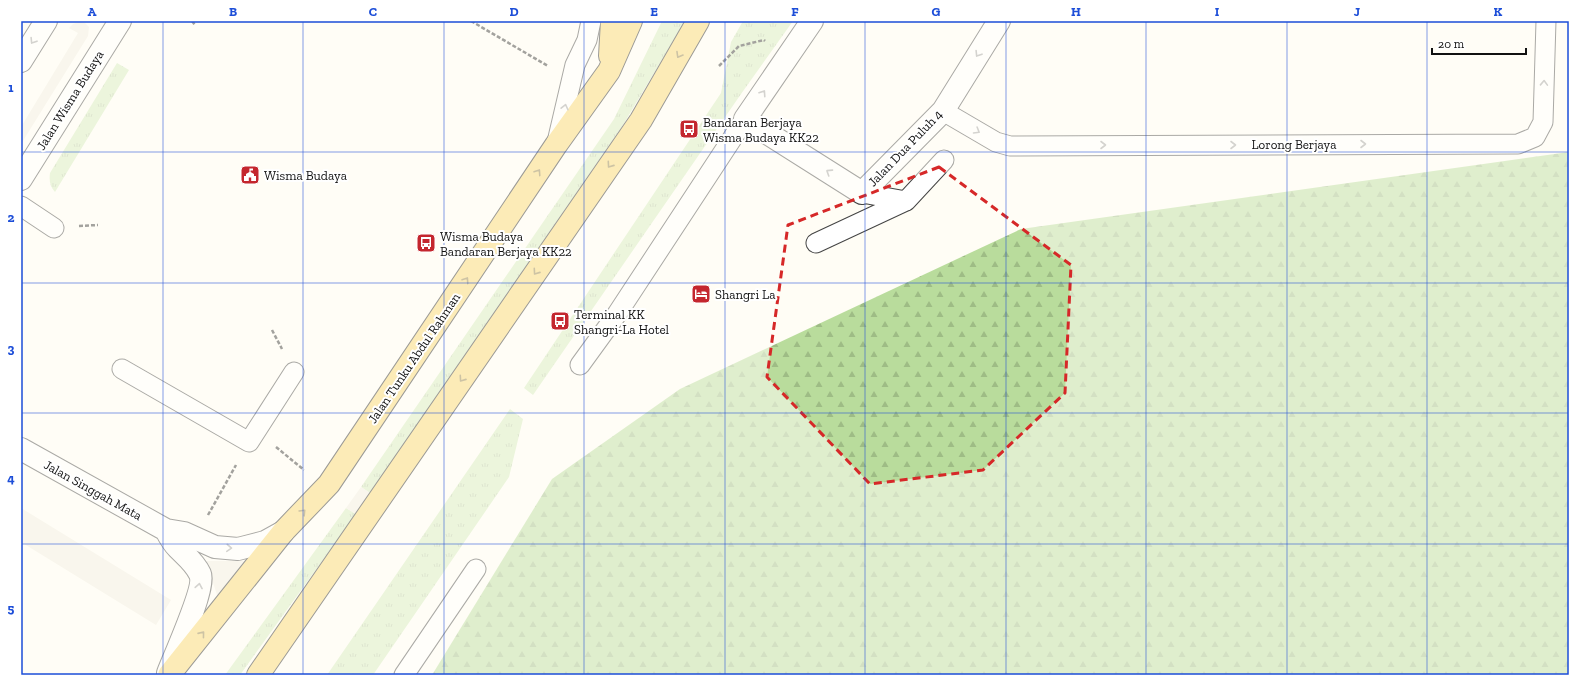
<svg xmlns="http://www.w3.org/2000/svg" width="1590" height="696" viewBox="0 0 1590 696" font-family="'Zilla Slab',serif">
  <defs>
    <pattern id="grass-tufts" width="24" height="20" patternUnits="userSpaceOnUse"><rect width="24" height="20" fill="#d5ebbd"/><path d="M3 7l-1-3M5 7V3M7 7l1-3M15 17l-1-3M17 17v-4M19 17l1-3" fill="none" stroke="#b6c8a1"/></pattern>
    <pattern id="forest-firs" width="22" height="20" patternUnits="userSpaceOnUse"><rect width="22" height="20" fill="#b9dc9c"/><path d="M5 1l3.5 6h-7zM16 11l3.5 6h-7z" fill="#9ebc85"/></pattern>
  </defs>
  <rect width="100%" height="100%" fill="#fffdf5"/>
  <!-- grass -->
  <path fill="url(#grass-tufts)" d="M 662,21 L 685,21 L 623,125 L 370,493 L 361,487 L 614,119 Z
    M 743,21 L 793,21 L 741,94 L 533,395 L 524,388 L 721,93 L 731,42 Z
    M 117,63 L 129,70 L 55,192 C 50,187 49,181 50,173 Z
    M 510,409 L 523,419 L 509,477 L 373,675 L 327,675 Z
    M 346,508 L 356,514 L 240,675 L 225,675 Z"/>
  <!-- forest -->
  <path fill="url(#forest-firs)" d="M 1569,152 L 1569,675 L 432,675 L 552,479 L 680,389 L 1021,229 Z"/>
  <!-- plaza -->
  <path fill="#f1ede2" d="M 79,22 L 85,23 L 89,27 L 88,36 L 21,144 L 21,127 L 78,33 L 69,28 L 73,24 Z
    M 361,487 L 370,493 L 356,514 L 346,508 Z
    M 21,508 L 171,600 L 156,625 L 21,542 Z
    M 207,561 L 244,561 L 218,598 L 208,567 Z"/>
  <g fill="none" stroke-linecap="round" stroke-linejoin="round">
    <defs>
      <path id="service" d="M 943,111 L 996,142 L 1010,146 L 1518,144 L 1535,137 L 1543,122 L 1546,21
        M 557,142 L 575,65 L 587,40 L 591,21
        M 862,193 L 906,201 L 944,160
        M 21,206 L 54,228
        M 816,243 L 906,201
        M 580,365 L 617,314 L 745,119
        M 122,369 L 249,442 L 294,372
        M 404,675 L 476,569"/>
      <path id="minor" d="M 812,21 L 745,119 L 862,193 L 943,111 L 999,21
        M 21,61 L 46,21
        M 21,179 L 120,21
        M 21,449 L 166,530 L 184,533 L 215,547 L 238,549 L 265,542 L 283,532
        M 166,530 C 169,536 173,543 178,548 C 186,556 195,563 200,574 C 206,587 174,657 168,673"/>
      <path id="primary" d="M 610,56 L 612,21
        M 169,675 L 283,532 L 329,484 L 556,145 L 609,71 L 631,21
        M 258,675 L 641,120 L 698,21"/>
    </defs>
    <!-- service casing -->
    <use href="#service" stroke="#444" stroke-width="21"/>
    <!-- minor casing -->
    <use href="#minor" stroke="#444" stroke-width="24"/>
    <!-- primary casing -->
    <use href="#primary" stroke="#222" stroke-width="24"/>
    <!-- path -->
    <path stroke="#333" stroke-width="2.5" stroke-dasharray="4 2" stroke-linecap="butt" d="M 192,21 L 195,25
      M 471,21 L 548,66
      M 719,66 L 739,46 L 764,40 L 765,41
      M 79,226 L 98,225
      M 272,330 L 282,349
      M 276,447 L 304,470
      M 208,515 L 236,465"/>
    <!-- service -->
    <use href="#service" stroke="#fff" stroke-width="19"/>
    <!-- minor -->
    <use href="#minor" stroke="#fff" stroke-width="22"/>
    <!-- primary -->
    <use href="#primary" stroke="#f9d66b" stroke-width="22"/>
  </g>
  <!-- one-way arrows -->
  <defs><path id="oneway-chevron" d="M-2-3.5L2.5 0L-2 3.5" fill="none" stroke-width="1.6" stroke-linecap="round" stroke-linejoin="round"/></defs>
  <g stroke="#a0a0a0">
    <use href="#oneway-chevron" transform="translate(33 41) rotate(122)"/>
    <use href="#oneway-chevron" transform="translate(978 54) rotate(122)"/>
    <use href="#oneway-chevron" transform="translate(1544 83) rotate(-88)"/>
    <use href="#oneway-chevron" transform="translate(763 93) rotate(-56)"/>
    <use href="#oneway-chevron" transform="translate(565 107) rotate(-77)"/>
    <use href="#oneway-chevron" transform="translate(977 131) rotate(31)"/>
    <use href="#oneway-chevron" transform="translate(1363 144)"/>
    <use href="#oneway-chevron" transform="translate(1103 145)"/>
    <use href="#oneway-chevron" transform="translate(1233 145)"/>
    <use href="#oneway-chevron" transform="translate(829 172) rotate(-147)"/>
    <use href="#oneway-chevron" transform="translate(229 548) rotate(4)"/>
    <use href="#oneway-chevron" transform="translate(199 586) rotate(-80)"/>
  </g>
  <g stroke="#917d42">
    <use href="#oneway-chevron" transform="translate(679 55) rotate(120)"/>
    <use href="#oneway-chevron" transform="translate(610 165) rotate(125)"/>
    <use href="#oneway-chevron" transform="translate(538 172) rotate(-56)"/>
    <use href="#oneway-chevron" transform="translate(536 272) rotate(125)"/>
    <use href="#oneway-chevron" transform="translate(466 280) rotate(-56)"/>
    <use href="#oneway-chevron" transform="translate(462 379) rotate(125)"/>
    <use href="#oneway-chevron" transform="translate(303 512) rotate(-46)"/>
    <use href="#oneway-chevron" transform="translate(202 634) rotate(-51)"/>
  </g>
  <!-- marked area -->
  <path d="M0 0H1590V696H0ZM 939,167 L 1071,265 L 1065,393 L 983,470 L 870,484 L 767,377 L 788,225 Z" fill="#fffdf5" fill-opacity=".55" fill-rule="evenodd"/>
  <path fill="none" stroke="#d62828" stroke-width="3" stroke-dasharray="8 5" stroke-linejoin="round" d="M 939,167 L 1071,265 L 1065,393 L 983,470 L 870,484 L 767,377 L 788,225 Z"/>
  <!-- grid -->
  <path fill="none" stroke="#1d4ed8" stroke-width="1" stroke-opacity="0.55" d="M 163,21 L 163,675M 303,21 L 303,675M 444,21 L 444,675M 584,21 L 584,675M 725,21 L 725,675M 865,21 L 865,675M 1006,21 L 1006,675M 1146,21 L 1146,675M 1287,21 L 1287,675M 1427,21 L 1427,675M 21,152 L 1569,152M 21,283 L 1569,283M 21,413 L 1569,413M 21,544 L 1569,544"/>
  <!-- icons -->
  <defs>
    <symbol id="bus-square" viewBox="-11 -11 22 22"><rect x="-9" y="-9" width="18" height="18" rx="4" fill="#c4262e" stroke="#fff"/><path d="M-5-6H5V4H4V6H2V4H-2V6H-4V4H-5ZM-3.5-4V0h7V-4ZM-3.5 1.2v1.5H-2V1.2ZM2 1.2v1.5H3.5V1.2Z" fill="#fff"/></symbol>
    <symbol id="civic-square" viewBox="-11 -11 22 22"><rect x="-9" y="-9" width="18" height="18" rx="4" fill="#c4262e" stroke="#fff"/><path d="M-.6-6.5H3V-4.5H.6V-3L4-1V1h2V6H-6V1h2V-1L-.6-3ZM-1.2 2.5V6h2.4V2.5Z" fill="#fff"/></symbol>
    <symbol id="hotel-square" viewBox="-11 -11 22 22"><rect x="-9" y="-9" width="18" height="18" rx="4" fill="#c4262e" stroke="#fff"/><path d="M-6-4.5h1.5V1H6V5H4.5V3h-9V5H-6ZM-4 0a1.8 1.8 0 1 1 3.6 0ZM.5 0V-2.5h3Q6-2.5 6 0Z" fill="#fff"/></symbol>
  </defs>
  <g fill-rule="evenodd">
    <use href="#bus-square" x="678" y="118" width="22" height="22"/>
    <use href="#civic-square" x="239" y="164" width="22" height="22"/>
    <use href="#bus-square" x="415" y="232" width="22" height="22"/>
    <use href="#hotel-square" x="690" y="283" width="22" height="22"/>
    <use href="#bus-square" x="549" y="310" width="22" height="22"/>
  </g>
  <g text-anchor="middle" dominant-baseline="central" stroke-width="4" stroke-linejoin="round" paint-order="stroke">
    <!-- street labels -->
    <g font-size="13" fill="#111" stroke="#fff">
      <text transform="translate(70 100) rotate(-58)">Jalan Wisma Budaya</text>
      <text x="1294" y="144">Lorong Berjaya</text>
      <text transform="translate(905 148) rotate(-46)">Jalan Dua Puluh 4</text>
      <text transform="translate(414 358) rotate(-56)">Jalan Tunku Abdul Rahman</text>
      <text transform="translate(93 490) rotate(29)">Jalan Singgah Mata</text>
    </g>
    <!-- poi labels -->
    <g font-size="13" fill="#111" stroke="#fff" text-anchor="start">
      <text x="703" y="122">Bandaran Berjaya<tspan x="703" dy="15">Wisma Budaya KK22</tspan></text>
      <text x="264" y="175">Wisma Budaya</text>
      <text x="440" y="236">Wisma Budaya<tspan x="440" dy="15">Bandaran Berjaya KK22</tspan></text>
      <text x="715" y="294">Shangri La</text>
      <text x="574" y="314">Terminal KK<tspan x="574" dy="15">Shangri-La Hotel</tspan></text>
    </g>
  </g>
  <!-- border -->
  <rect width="1590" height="696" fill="none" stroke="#ffffff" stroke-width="44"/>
  <!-- scale -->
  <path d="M1432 48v6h94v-6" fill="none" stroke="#111111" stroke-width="2"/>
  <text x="1438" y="48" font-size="12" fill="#111111" stroke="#ffffff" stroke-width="3" paint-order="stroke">20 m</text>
  <rect x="22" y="22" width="1546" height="652" fill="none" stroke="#1d4ed8" stroke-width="1.5"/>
  <g font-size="13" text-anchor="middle" font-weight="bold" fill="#1d4ed8">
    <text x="92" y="16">A</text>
    <text x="233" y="16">B</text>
    <text x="373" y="16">C</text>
    <text x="514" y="16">D</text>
    <text x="654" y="16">E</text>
    <text x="795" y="16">F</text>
    <text x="936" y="16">G</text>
    <text x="1076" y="16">H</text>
    <text x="1217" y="16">I</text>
    <text x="1357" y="16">J</text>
    <text x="1498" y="16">K</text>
    <text x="11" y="92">1</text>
    <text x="11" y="222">2</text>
    <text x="11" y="353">3</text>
    <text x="11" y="483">4</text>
    <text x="11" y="613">5</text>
  </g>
</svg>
